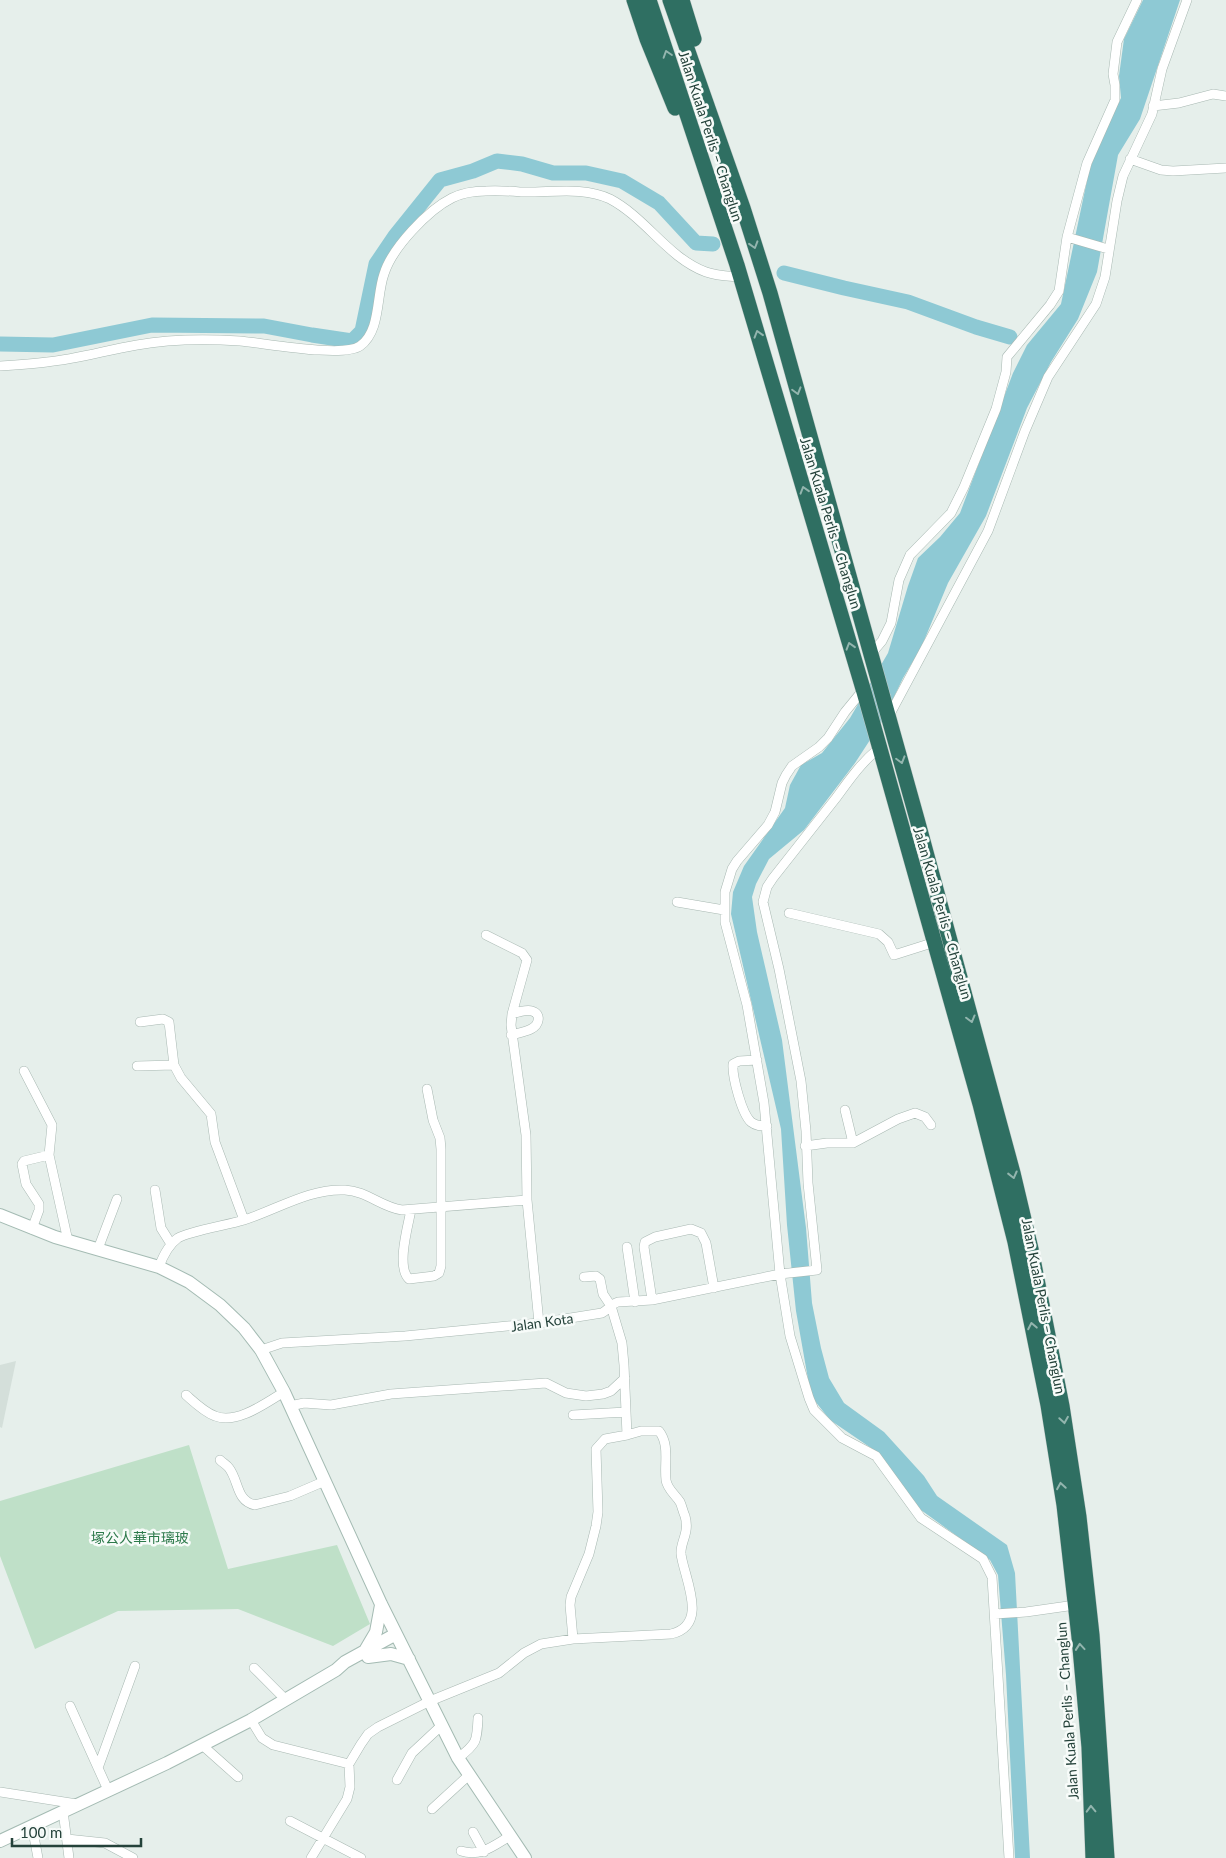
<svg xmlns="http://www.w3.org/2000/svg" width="1226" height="1858" viewBox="0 0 1226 1858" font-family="Lato,'Noto Sans SC',sans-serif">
  <rect width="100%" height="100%" fill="#e6efeb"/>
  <!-- built -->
  <path fill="#d4dfda" d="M 16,1361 L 2,1428 L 0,1427 L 0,1365 Z"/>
  <!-- green -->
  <path fill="#bfe0c8" d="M 189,1445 L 228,1569 L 337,1545 L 370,1624 L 333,1646 L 238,1609 L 118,1611 L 35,1649 L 0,1556 L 0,1501 Z"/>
  <!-- water -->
  <path fill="#8ec9d4" d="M 1143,0 L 1180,0 L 1140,119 L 1118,155 L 1097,272 L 1078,319 L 1051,362 L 1027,408 L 986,516 L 948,583 L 921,648 L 903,678 L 883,720 L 855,763 L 804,830 L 769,859 L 756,884 L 752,897 L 757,932 L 782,1040 L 806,1228 L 812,1303 L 821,1348 L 829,1378 L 844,1403 L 884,1432 L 924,1476 L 937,1496 L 1007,1545 L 1015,1573 L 1030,1858 L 1015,1858 L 1006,1675 L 998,1575 L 990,1560 L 921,1510 L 874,1450 L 830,1420 L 811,1396 L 796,1311 L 787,1225 L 781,1129 L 731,914 L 733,892 L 744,866 L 785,808 L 790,785 L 801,765 L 822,753 L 850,718 L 888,653 L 908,586 L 918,558 L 940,537 L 960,513 L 1013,373 L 1027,345 L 1061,304 L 1089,171 L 1104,130 L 1121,98 L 1119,76 L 1124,39 Z"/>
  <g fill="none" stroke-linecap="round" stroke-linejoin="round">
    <!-- river -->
    <path stroke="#8ec9d4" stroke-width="15" d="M 784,273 L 844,288 L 908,302 L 976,327 L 1010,337
      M 0,344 L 53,345 L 152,325 L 264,326 L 312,335 L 352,341 L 362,331 L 376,264 L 395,236 L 440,180 L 473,171 L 497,161 L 522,164 L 553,173 L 586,173 L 622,181 L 659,203 L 696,243 L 713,244"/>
    <defs>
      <path id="street" d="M 1153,106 L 1179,103 L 1213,94 L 1226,96
        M 1130,159 L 1161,170 L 1173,171 L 1226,168
        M 1067,237 L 1108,249
        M 0,366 C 16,365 32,364 47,362 C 78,359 107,350 137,345 C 170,339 207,339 240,341 C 264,343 343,358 360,346 C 381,331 376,296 384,274 C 392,248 428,210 452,198 C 462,193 476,191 486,191 C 498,190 509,191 521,192 C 550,193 583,186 610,199 C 646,218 668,258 706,272 C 717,276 729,276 740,277
        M 871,654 L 882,641 L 891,623 L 899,580 L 910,555 L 951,513 L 964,487 L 996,409 L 1006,372 L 1007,357 L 1050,305 L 1059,291 L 1067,237 L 1087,163 L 1115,100 L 1115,85 L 1113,74 L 1117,42 L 1137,0
        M 863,690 L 845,712 L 828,738 L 819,747 L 792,766 L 786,775 L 782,783 L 775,812 L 768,825 L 737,861 L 732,869 L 725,892 L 725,922 L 747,1005 L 764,1103 L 780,1274 L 790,1336 L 809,1398 L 814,1410 L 842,1438 L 876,1456 L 921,1518 L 983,1559 L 992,1577 L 1009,1858
        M 889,716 L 988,531 L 1025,431 L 1048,377 L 1096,304 L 1105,277 L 1117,201 L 1123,176 L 1152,114 L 1162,69 L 1187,0
        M 677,902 L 724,910
        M 789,913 L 879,934 L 888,942 L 894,955 L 935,942
        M 486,935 L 522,953 L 527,960 L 512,1014 L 511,1025 L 526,1135 L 527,1200 L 539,1323
        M 140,1022 L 163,1019 L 169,1022 L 174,1065
        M 511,1035 C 518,1033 525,1032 531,1029 C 539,1025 542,1014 532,1011 C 526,1009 518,1012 512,1014
        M 757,1060 L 739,1061 L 733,1064 C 732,1077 742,1114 751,1122 C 756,1126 761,1126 767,1126
        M 137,1066 L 174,1065 L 181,1078 L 211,1114 L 215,1142 L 244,1220
        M 24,1071 L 52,1125 L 49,1155 L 68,1241
        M 845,1110 L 853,1143
        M 805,1146 L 827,1143 L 853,1143 L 898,1119 L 915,1113 L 925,1117 L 931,1125
        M 155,1190 L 161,1228 L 171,1244
        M 411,1210 C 408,1226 396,1267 409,1279 L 434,1276 L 439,1273 L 441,1266 L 441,1149 L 440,1138 L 433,1120 L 427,1089
        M 32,1229 L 39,1210 L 39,1204 L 26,1184 L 22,1164 L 24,1161 L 49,1155
        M 627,1247 L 635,1302
        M 98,1249 L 117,1199
        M 159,1267 C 163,1256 168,1245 178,1238 C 189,1231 228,1225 244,1220 C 276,1210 310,1188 345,1190 C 367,1191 381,1207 402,1210 L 527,1200
        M 652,1300 L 644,1247 L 645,1242 L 655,1237 L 691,1229 L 701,1233 L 706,1243 L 714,1288
        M 261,1350 L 282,1343 L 405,1336 L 539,1323 L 602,1313 C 608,1310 611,1304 618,1302 L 652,1300 L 780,1274 L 817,1270 L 808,1183 L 806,1131 L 801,1081 L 779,969 L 763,902 L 767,887 L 773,878 C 794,851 815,825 836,798 C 850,779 860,764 879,748
        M 186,1395 C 194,1402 204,1412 215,1416 C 236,1425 266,1403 284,1392
        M 290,1406 L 304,1403 L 331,1405 L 391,1394 L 546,1383 L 566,1393 L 586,1396 L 603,1394 L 611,1391 L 625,1378
        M 573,1415 L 626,1412
        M 220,1460 C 223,1463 227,1465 229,1468 C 239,1481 236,1501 255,1505 L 290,1496 L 325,1481
        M 995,1614 L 1026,1612 L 1075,1605
        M 573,1639 L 570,1605 L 571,1597 L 589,1554 L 596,1526 L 598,1512 L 596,1449 L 605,1439 L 627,1435 L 624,1365 L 622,1343 L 611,1306 L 603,1294 L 600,1279 L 596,1276 L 584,1277
        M 254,1668 L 285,1699
        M 70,1706 L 108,1790
        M 251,1720 L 262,1738 L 273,1745 L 349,1764
        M 202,1745 L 238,1777
        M 458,1758 C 477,1744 477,1741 478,1718
        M 98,1768 L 135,1666
        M 397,1780 L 412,1753 L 442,1725
        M 0,1792 L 77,1804
        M 432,1809 L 469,1775
        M 63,1811 L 69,1858
        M 290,1821 L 361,1858
        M 32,1826 L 38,1858
        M 473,1832 L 484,1852
        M 67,1839 L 105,1843 L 133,1858
        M 461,1851 C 481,1857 493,1846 510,1836
        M 311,1858 L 347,1799 L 350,1787 L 349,1764 L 361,1744 L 368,1734 L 378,1727 L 430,1701 L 499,1673 L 524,1653 L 541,1644 L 573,1639 L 671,1634 C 710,1625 684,1578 681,1554 C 680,1542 690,1533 685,1516 C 683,1512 682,1506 680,1502 C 675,1494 667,1489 666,1480 C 664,1463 670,1445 659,1431 L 641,1431 L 627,1435"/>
      <path id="secondary" d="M 0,1215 L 55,1237 L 159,1267 L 189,1282 L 220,1305 L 244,1328 L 261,1350 L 284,1392 L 381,1604 L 458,1758 L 525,1858
        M 366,1649 L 376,1632 L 381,1605
        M 368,1657 L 391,1654 L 409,1659
        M 0,1841 L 167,1763 L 251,1720 L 336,1670 L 345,1662 L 396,1634"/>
      <path id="highway" d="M 634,0 L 647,39 L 675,108
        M 649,0 L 737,265 L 864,692 L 980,1104 L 1015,1242 L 1048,1405 L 1064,1505 L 1079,1637 L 1089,1747 L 1093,1858
        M 670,0 L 743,208 L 770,293 L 917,819 L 1013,1173 L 1031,1249 L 1062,1406 L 1079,1517 L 1092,1635 L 1107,1858
        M 682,0 L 694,39"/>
    </defs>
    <!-- street casing -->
    <use href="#street" stroke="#a8b8b2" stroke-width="10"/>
    <!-- secondary casing -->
    <use href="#secondary" stroke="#a4bbb3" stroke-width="14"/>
    <!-- highway casing -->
    <use href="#highway" stroke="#c2cac8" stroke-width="16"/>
    <!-- street -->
    <use href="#street" stroke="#fff" stroke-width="9"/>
    <!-- secondary -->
    <use href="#secondary" stroke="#fff" stroke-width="12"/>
    <!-- highway -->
    <use href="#highway" stroke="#2f6f62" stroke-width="15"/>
  </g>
  <!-- one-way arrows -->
  <defs><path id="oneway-chevron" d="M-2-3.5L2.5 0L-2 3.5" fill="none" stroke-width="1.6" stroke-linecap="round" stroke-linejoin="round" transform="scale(1.25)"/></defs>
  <g stroke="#93b5ae">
    <use href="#oneway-chevron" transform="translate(667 54) rotate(-108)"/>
    <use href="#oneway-chevron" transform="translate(754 245) rotate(73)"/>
    <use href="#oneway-chevron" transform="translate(758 334) rotate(-107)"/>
    <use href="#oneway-chevron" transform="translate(797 391) rotate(74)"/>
    <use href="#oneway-chevron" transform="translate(804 490) rotate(-107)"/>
    <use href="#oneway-chevron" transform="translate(850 646) rotate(-107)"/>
    <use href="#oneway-chevron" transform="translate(901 760) rotate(74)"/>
    <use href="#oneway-chevron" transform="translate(971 1019) rotate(75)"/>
    <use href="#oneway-chevron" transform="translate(1013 1175) rotate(76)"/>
    <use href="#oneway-chevron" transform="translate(1032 1326) rotate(-101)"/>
    <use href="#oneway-chevron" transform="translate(1064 1420) rotate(81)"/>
    <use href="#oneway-chevron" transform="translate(1061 1486) rotate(-99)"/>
    <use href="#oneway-chevron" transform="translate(1080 1647) rotate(-95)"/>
    <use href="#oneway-chevron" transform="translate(1091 1809) rotate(-92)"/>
  </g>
  <g text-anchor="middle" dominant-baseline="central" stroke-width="5" stroke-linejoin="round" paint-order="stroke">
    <!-- street labels -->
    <g font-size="14" fill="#24423a" stroke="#f7fbf9">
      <text transform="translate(711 136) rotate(72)">Jalan Kuala Perlis – Changlun</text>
      <text transform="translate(831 523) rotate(73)">Jalan Kuala Perlis – Changlun</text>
      <text transform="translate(943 913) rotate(74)">Jalan Kuala Perlis – Changlun</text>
      <text transform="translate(1044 1306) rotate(79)">Jalan Kuala Perlis – Changlun</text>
      <text transform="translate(542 1322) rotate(-8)">Jalan Kota</text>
      <text transform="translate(1067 1711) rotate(-94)">Jalan Kuala Perlis – Changlun</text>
    </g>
    <!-- park labels -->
    <g font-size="14" fill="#2d7a4b" stroke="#f7fbf9">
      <text x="140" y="1537">塚公人華市璃玻</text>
    </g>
  </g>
  <!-- scale -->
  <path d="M12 1838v8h129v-8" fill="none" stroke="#24423a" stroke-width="2.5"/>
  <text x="20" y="1838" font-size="15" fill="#24423a" stroke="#f7fbf9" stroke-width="4" paint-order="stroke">100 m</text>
</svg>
